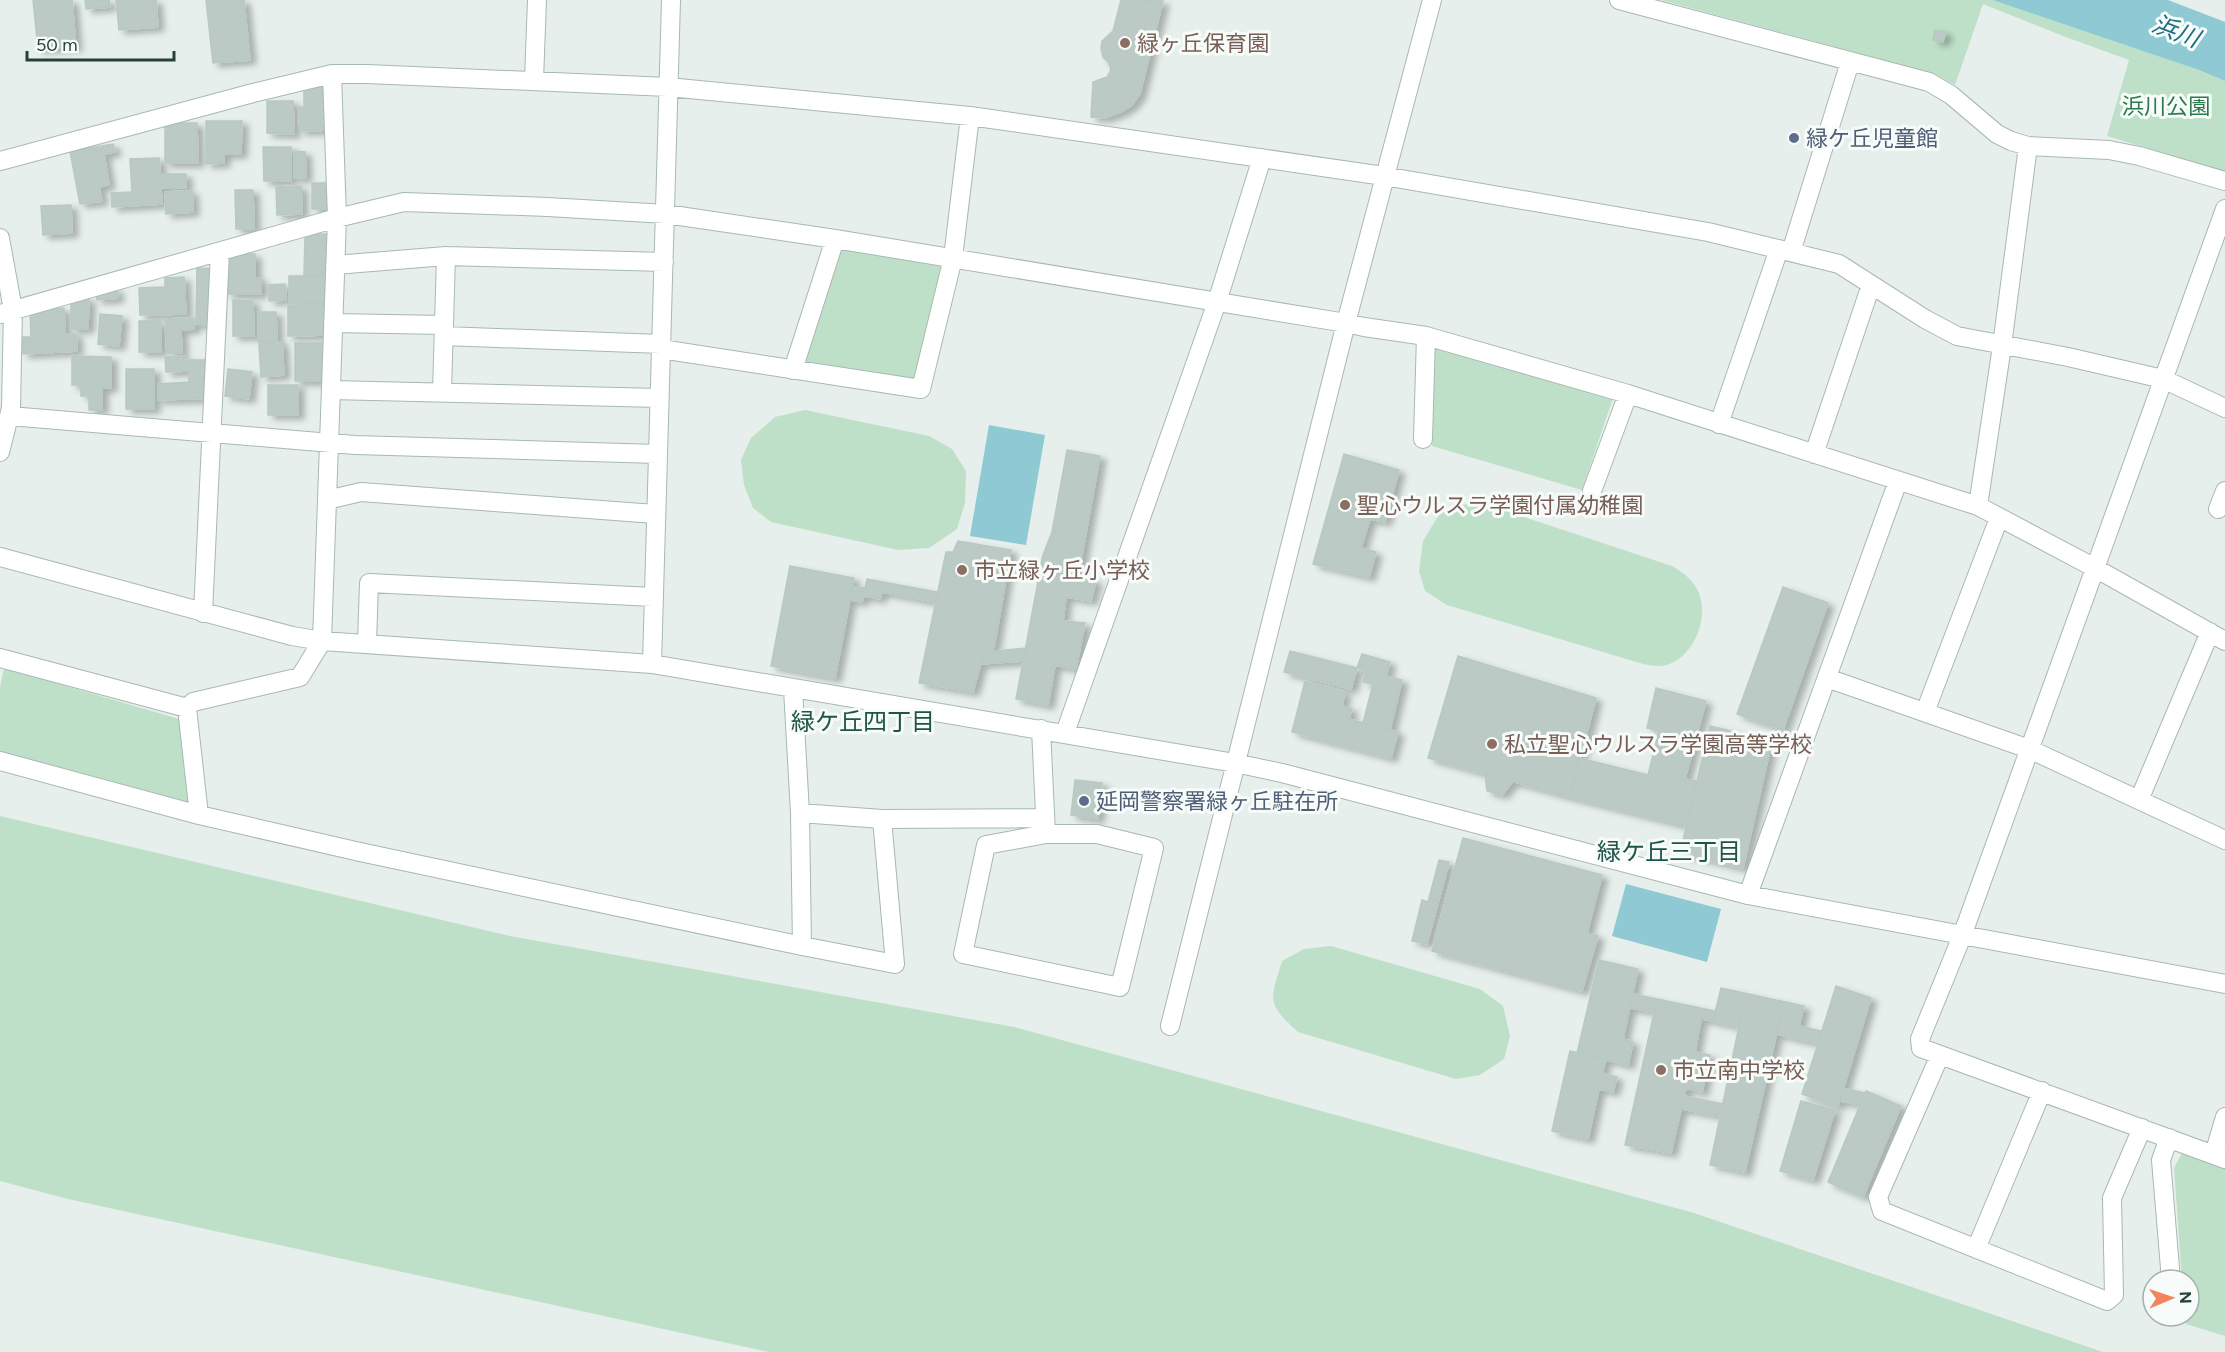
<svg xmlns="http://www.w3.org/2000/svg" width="2225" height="1352" viewBox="0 0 2225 1352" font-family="Figtree,'Noto Sans JP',sans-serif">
  <defs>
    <filter id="shadow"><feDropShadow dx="6" dy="4" stdDeviation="3" flood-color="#0004"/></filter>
  </defs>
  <rect width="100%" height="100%" fill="#e6efeb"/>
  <!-- green -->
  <path fill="#bfe0c8" d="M 1661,0 L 1998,0 L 2199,70 L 2225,81 L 2225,172 L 2107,136 L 2129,60 L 2063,36 L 1983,4 L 1955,85 L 1935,74 Z
    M 838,246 L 943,263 L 915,379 L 802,361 Z
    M 1434,348 L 1613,398 L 1582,490 L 1432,446 Z
    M 805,410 L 929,436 L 952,449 L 966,471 L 965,503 L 957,529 L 929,548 L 898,550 L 771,522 L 753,508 L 744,485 L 741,460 L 751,438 L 775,417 Z
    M 1482,503 L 1672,566 C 1684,573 1692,579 1698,591 C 1711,618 1692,662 1662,666 C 1656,666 1649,665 1643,664 L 1447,605 L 1425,591 L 1419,571 L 1423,541 L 1440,513 L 1460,505 Z
    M 4,668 L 179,719 L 189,802 L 0,751 L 0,687 Z
    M 0,816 L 510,936 L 1014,1027 L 1694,1213 L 2103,1352 L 769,1352 L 68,1199 L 0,1181 Z
    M 1331,946 L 1480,989 L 1503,1006 L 1510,1036 L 1504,1059 L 1480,1075 L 1456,1079 L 1298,1032 C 1266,1003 1270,1001 1282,961 L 1304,949 Z
    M 2183,1151 L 2225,1168 L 2225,1336 L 2186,1324 L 2185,1316 L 2189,1316 L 2189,1280 L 2182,1280 L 2174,1168 Z"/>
  <!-- water -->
  <path fill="#8ec9d4" d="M 1993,0 L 2168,0 L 2225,22 L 2225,81 L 2199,70 Z
    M 989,425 L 1045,435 L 1026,545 L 970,536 Z
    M 1626,884 L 1721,909 L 1707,962 L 1612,936 Z"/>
  <!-- building -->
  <path fill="#bbcac4" stroke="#b8c9c2" stroke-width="1.5" filter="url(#shadow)" d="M 33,0 L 72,0 L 76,47 L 38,49 Z
    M 85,0 L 109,0 L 110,7 L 86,9 Z
    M 116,0 L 156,0 L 158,27 L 119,30 Z
    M 206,0 L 244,0 L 250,60 L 213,63 Z
    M 1121,0 L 1163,1 L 1140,94 L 1132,105 L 1121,112 L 1105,118 L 1091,117 L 1093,82 L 1107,77 L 1111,70 L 1109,63 L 1103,57 L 1101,48 L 1102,41 L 1113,31 Z
    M 1935,30 L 1946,32 L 1943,42 L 1933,40 Z
    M 328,86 L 330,130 L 300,131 L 299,107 L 304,107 L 304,87 Z
    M 267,101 L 293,101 L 294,134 L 267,133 Z
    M 206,121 L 242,121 L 241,154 L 224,154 L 224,163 L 206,164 Z
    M 165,123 L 197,123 L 198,163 L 165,163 Z
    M 113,144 L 115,152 L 104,154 L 109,185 L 99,187 L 102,201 L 80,204 L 70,151 Z
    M 263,147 L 291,147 L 291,181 L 264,181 Z
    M 294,151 L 305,152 L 306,178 L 294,178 Z
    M 159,158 L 162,204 L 112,207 L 111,193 L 132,192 L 130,159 Z
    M 162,174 L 186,174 L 186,188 L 163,188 Z
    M 312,183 L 335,183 L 334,209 L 312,209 Z
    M 301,186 L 302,214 L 277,215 L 276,187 Z
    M 235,190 L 253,190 L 254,229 L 236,229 Z
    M 192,191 L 193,212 L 166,214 L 165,192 Z
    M 71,205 L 72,233 L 43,235 L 41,206 Z
    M 305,234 L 330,234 L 329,275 L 304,275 Z
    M 227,254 L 255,254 L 255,278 L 261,278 L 261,294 L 227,294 Z
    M 197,268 L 216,269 L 215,325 L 196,324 Z
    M 289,276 L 324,276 L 325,303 L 289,304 Z
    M 184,277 L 186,314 L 140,315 L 139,288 L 165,287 L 165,278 Z
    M 285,284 L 286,300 L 269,301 L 269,285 Z
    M 117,289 L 118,298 L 97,300 L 96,290 Z
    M 71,298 L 89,298 L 88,329 L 71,329 Z
    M 233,300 L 253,301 L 254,336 L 233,336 Z
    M 325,305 L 326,335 L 288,336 L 288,306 Z
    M 64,308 L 65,334 L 76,334 L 77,351 L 23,354 L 23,337 L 31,337 L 30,310 Z
    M 258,312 L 276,312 L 277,342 L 258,342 Z
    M 100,314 L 122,316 L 119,346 L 98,344 Z
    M 194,318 L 194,329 L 181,330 L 182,353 L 167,353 L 165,319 Z
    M 139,321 L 161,321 L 161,352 L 139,352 Z
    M 282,342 L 284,375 L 261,377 L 259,344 Z
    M 295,343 L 326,343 L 326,381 L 295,381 Z
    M 72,356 L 111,357 L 111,388 L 102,388 L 102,410 L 89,410 L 89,396 L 81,396 L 81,385 L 72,385 Z
    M 184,356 L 184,360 L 205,360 L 212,398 L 158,400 L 158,384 L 189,382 L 189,371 L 166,372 L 165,357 Z
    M 126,369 L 154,369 L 154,409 L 126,409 Z
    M 228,369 L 252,372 L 249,399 L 225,396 Z
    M 268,385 L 298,385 L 298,415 L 268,415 Z
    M 1067,450 L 1100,456 L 1078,577 L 1096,580 L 1091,601 L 1066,597 L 1063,621 L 1085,623 L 1076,669 L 1055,665 L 1048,705 L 1016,699 L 1043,555 L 1052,532 Z
    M 1344,454 L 1399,470 L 1385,522 L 1370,519 L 1361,548 L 1376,552 L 1369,577 L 1313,564 Z
    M 958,541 L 1011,550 L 994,648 L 984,652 L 973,692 L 919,683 L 946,552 L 953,552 Z
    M 790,566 L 854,578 L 835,678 L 771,666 Z
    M 867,579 L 937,592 L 935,602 L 882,592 L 880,599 L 864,596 L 862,602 L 850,600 L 852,586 L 865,588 Z
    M 1783,587 L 1828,603 L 1783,730 L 1737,714 Z
    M 1026,648 L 1023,661 L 981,664 L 984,652 Z
    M 1290,651 L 1357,668 L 1351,689 L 1284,672 Z
    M 1362,654 L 1390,662 L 1386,676 L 1402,680 L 1390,730 L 1363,723 L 1373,684 L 1363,682 L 1366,671 L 1357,668 Z
    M 1458,656 L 1596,698 L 1570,797 L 1428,758 Z
    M 1305,681 L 1345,692 L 1342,706 L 1352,709 L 1349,719 L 1398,732 L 1391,758 L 1292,732 Z
    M 1656,688 L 1706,701 L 1685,779 L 1697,781 L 1687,826 L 1570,797 L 1579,758 L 1648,775 L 1659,731 L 1647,728 Z
    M 1710,726 L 1772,741 L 1743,868 L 1680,853 Z
    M 1485,774 L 1513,781 L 1502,795 L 1487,791 Z
    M 1075,780 L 1102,783 L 1098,819 L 1071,815 Z
    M 1463,838 L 1602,875 L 1587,933 L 1598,936 L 1582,991 L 1432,951 Z
    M 1439,860 L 1449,862 L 1427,944 L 1412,941 L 1422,900 L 1428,902 Z
    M 1599,960 L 1638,969 L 1623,1039 L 1633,1042 L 1628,1065 L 1577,1053 Z
    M 1836,986 L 1871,998 L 1838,1106 L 1802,1094 Z
    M 1721,988 L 1804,1006 L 1799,1026 L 1821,1031 L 1817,1043 L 1776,1034 L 1781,1014 L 1743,1007 L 1739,1027 L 1713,1021 Z
    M 1633,994 L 1715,1011 L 1713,1021 L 1701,1019 L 1702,1014 L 1656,1004 L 1654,1012 L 1630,1008 Z
    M 1656,1004 L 1702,1014 L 1695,1052 L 1710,1055 L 1702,1092 L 1686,1088 L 1671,1153 L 1625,1145 Z
    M 1743,1007 L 1781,1014 L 1745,1172 L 1710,1165 Z
    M 1570,1051 L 1606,1060 L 1602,1073 L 1617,1077 L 1613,1092 L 1599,1089 L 1588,1139 L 1552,1131 Z
    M 1843,1088 L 1865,1093 L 1860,1105 L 1840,1101 Z
    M 1866,1091 L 1901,1106 L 1863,1197 L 1828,1182 Z
    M 1684,1096 L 1723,1104 L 1720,1116 L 1681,1109 Z
    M 1801,1101 L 1835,1110 L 1813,1180 L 1780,1171 Z"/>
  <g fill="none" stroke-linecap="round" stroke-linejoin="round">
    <defs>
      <path id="minor" d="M 1619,0 L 1929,82 L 1951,95 L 1997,134 L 2011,141 L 2028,146 L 2109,150 L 2139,156 L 2225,181
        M 534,80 L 537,0
        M 0,161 L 253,93 L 332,74 L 367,74 L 668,87 L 970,116 L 1384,176 L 1708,232 L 1839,264 L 1925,319 L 1957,336 L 2068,357 L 2163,379 L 2225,408
        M 2225,209 L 1962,936 L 1920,1039 L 1921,1048 L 2225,1159
        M 0,238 L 13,310 L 11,408 L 0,452
        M 1791,252 L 1850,62
        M 335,265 L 446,256 L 664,262
        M 0,314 L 337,218 L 404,202 L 548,207 L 666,214 L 835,239 L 1346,323 L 1364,327 L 1426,336 L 1628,394 L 1978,506 L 2095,568 L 2225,641
        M 333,323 L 444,325
        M 444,336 L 661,344
        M 661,349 L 921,389 L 953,258 L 970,116
        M 793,370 L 835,239
        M 331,390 L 659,398
        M 442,392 L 446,256
        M 10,416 L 355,445 L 657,454
        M 1719,424 L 1779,249
        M 1423,439 L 1426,336
        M 1814,454 L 1871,285
        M 1592,491 L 1628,394
        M 327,500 L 361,492 L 655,514
        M 1978,506 L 2002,346 L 2028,146
        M 2218,509 L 2225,491
        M 0,557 L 292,636 L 322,641 L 652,664 L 1235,763 L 1282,773 L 1748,895 L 2225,984
        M 203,613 L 220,252
        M 367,643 L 369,583 L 653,597
        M 0,658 L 187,708 L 199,815
        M 652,664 L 671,0
        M 1827,678 L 2029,749 L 2225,840
        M 187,708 L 193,702 L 300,677 L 322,641 L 337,218 L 332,74
        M 1925,712 L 1999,518
        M 1041,729 L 1046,834 L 1097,834 L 1154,848 L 1120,987 L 963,954 L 986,845 L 1046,834
        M 1065,733 L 1217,302 L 1262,158
        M 0,761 L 199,815 L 360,852 L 802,946 L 800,813 L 793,689
        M 2139,800 L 2210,632
        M 800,813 L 882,819 L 1045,818
        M 1748,895 L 1898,481
        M 802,946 L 895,964 L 882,819
        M 1170,1026 L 1346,323 L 1432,0
        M 1940,1055 L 1878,1197 L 1882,1211 L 2107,1301 L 2114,1295 L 2112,1198 L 2142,1128
        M 2169,1138 L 2161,1160 L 2171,1280
        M 2214,1154 L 2225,1117
        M 1976,1249 L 2042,1091"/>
    </defs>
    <!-- minor casing -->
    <use href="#minor" stroke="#a8b8b2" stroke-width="20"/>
    <!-- minor -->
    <use href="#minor" stroke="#fff" stroke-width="18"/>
  </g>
  <!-- markers -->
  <g fill="#8d6e63" stroke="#f7fbf9" stroke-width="2">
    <circle cx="1125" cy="43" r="6"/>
    <circle cx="1345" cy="505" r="6"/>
    <circle cx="962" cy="570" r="6"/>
    <circle cx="1492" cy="744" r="6"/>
    <circle cx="1661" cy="1070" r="6"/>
  </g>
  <g fill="#5c6f8a" stroke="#f7fbf9" stroke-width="2">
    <circle cx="1794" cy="138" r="6"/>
    <circle cx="1084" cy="801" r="6"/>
  </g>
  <g text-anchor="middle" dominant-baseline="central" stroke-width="6" stroke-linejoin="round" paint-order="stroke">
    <!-- education labels -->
    <g font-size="22" fill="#785e54" stroke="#f7fbf9" text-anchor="start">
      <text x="1137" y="43">緑ヶ丘保育園</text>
      <text x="1357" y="505">聖心ウルスラ学園付属幼稚園</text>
      <text x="974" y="570">市立緑ヶ丘小学校</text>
      <text x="1504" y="744">私立聖心ウルスラ学園高等学校</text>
      <text x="1673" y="1070">市立南中学校</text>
    </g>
    <!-- park labels -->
    <g font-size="22" fill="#2d7a4b" stroke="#f7fbf9">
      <text x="2166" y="106">浜川公園</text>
    </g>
    <!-- service labels -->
    <g font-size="22" fill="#4e5e75" stroke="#f7fbf9" text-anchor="start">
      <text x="1806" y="138">緑ケ丘児童館</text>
      <text x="1096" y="801">延岡警察署緑ヶ丘駐在所</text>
    </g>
    <!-- water labels -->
    <g font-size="24" font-style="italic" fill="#1c6f80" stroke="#f7fbf9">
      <text transform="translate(2176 31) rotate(21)">浜川</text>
    </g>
    <!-- neighbourhood labels -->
    <g font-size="24" fill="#1f5548" stroke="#f7fbf9">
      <text x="863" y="721">緑ケ丘四丁目</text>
      <text x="1669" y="851">緑ケ丘三丁目</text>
    </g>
  </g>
  <!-- north arrow -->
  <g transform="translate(2171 1298) rotate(88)"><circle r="28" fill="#f7fbf9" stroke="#a3b1ad" stroke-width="1.5"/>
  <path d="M0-4.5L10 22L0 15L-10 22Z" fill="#f4845f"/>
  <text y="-9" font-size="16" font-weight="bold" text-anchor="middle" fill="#24423a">N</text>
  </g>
  <!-- scale -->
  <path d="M27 51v9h147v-9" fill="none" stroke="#24423a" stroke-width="3"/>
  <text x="36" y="51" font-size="18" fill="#24423a" stroke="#f7fbf9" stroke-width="4.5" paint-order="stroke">50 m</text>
</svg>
